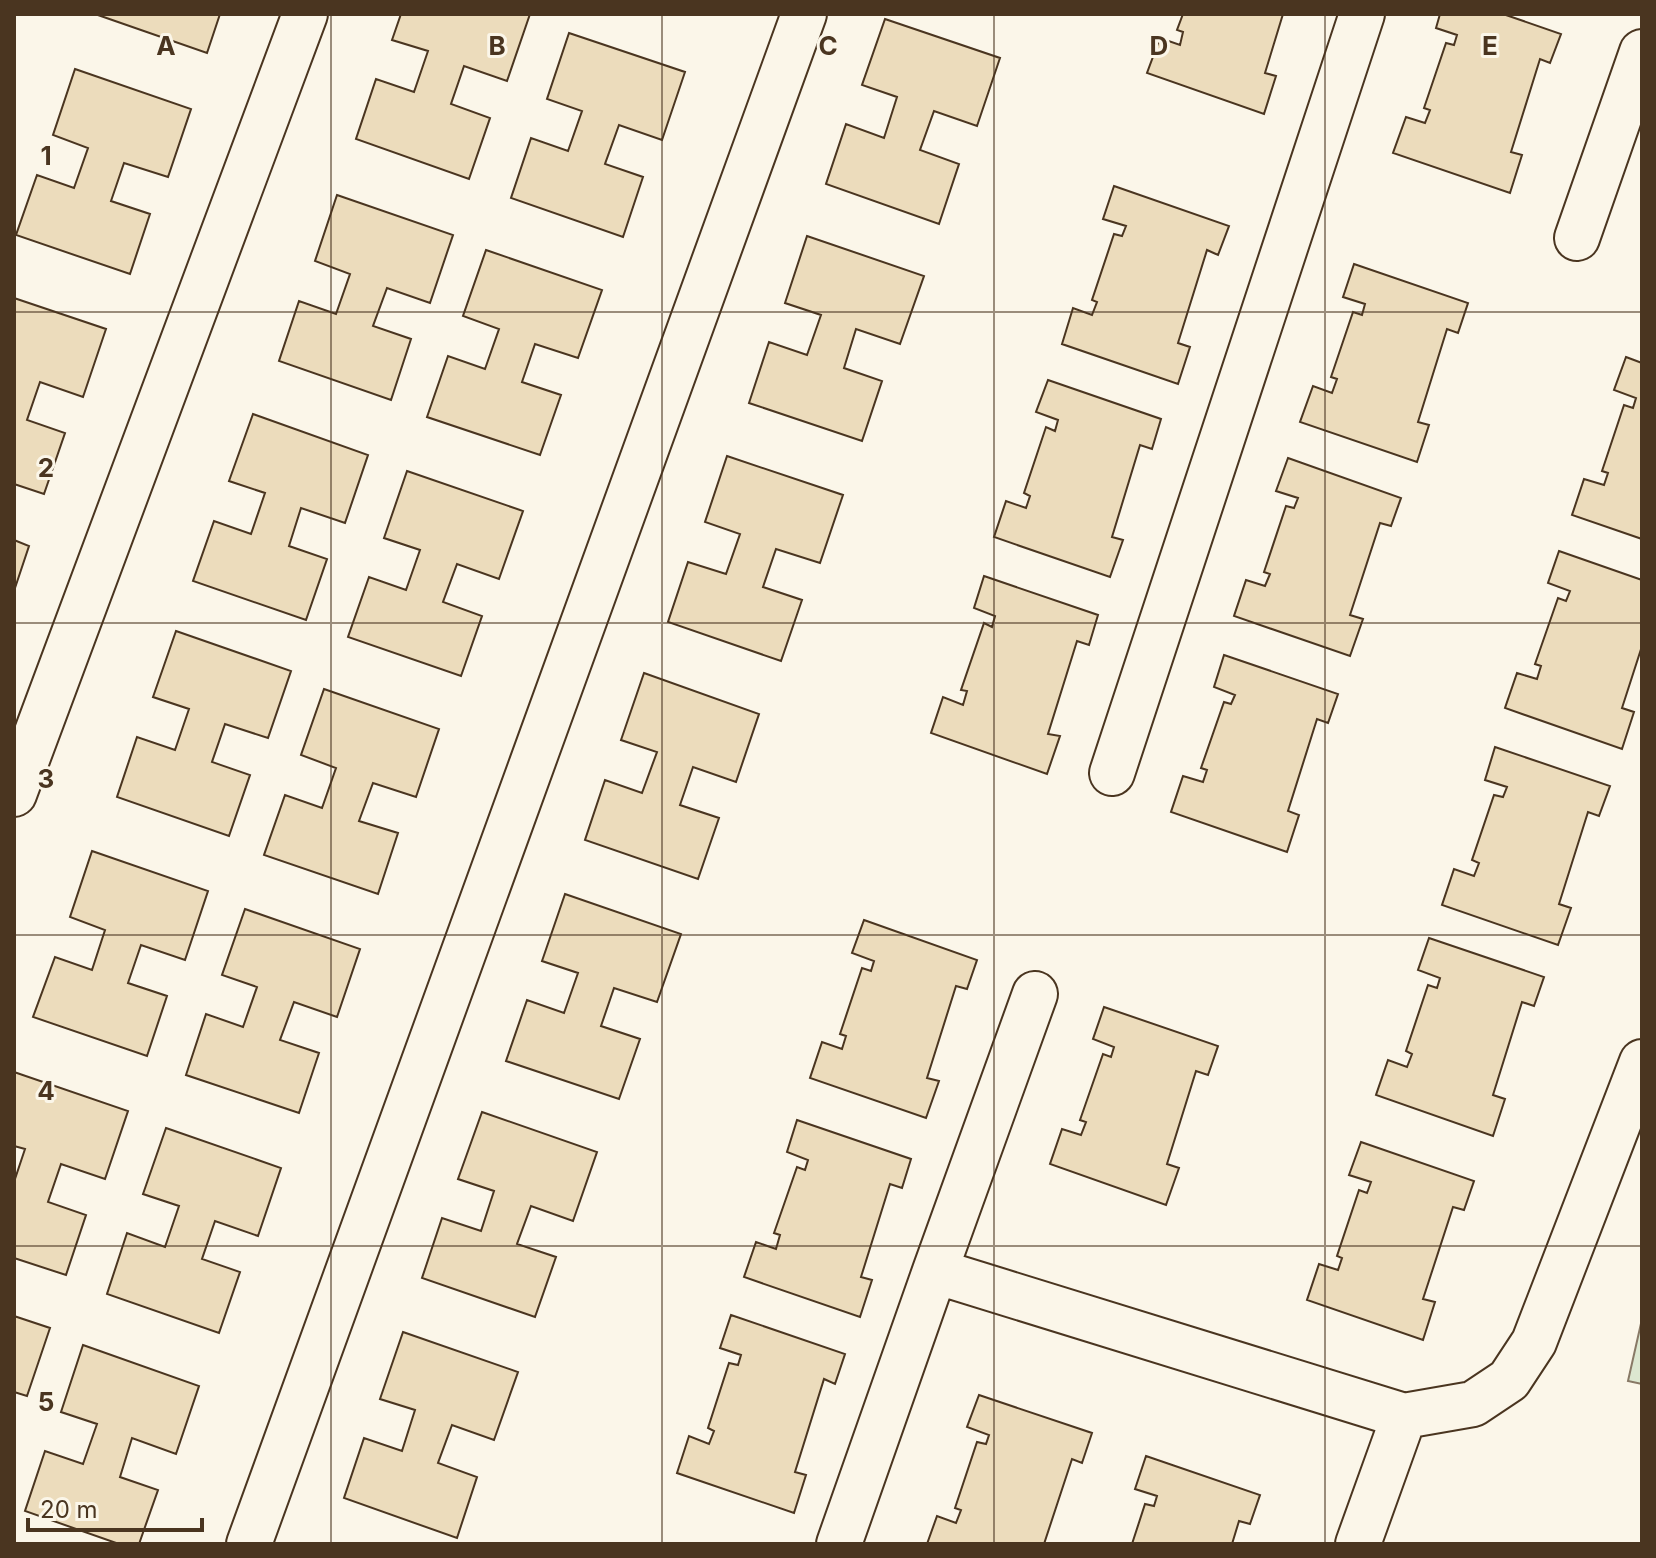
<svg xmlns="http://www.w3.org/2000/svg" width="1656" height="1558" viewBox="0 0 1656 1558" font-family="Inter,sans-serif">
  <rect width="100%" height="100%" fill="#fbf6e9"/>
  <!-- green -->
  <path fill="#dce7d0" stroke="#887966" stroke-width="2" d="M 1642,1319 L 1642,1384 L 1628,1381 Z"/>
  <!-- building -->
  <path fill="#ecdcbc" stroke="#4a3520" stroke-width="2" d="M 95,14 L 220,14 L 207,53 Z
    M 401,14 L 530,14 L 507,81 L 464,66 L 451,104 L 490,118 L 469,179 L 356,139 L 376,79 L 414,92 L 428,51 L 392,40 Z
    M 1183,14 L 1283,14 L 1265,73 L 1276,76 L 1264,114 L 1147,73 L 1160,38 L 1180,45 L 1183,32 L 1177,30 Z
    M 1440,14 L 1503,14 L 1561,34 L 1550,63 L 1540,59 L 1511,152 L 1522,155 L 1510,193 L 1393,153 L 1406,117 L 1425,123 L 1430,110 L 1424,108 L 1446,43 L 1454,45 L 1457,35 L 1436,28 Z
    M 885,19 L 1000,58 L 977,126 L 934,111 L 920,150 L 959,164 L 939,224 L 826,184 L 846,124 L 884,138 L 897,97 L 862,85 Z
    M 569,33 L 685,72 L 662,140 L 619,125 L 605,164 L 643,177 L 623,237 L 511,198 L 531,138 L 568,151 L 582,111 L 547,99 Z
    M 75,69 L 191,109 L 168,177 L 124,163 L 111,201 L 150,214 L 130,274 L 16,235 L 37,175 L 74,188 L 88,148 L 53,135 Z
    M 1114,186 L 1229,226 L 1218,255 L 1207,250 L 1178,343 L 1190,347 L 1178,384 L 1062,344 L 1073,308 L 1092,315 L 1097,302 L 1092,300 L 1114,234 L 1122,236 L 1126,226 L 1103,219 Z
    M 337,195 L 453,235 L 430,303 L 387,288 L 373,326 L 411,339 L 391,400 L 279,361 L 299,301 L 336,314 L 350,274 L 315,261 Z
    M 807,236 L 924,276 L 900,344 L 856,329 L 844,368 L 882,381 L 862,441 L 749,403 L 769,342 L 807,355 L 821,315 L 785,303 Z
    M 486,250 L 602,290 L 578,358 L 535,344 L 522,382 L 561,395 L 540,455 L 427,417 L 448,356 L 485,369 L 499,329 L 463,316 Z
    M 1354,264 L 1468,303 L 1458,333 L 1447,329 L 1418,422 L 1429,425 L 1417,462 L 1300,422 L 1313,386 L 1332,393 L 1337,379 L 1331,377 L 1353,312 L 1362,315 L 1365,304 L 1343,297 Z
    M 14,298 L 106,329 L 83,397 L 40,382 L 27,420 L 65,433 L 44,494 L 14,484 Z
    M 1626,357 L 1642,363 L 1642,539 L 1572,515 L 1584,479 L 1604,485 L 1608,473 L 1602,471 L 1624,405 L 1633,408 L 1636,398 L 1614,390 Z
    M 1048,380 L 1161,419 L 1152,449 L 1140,445 L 1112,537 L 1123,540 L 1110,577 L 994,537 L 1006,501 L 1026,508 L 1030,496 L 1024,493 L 1046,427 L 1055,431 L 1058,420 L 1036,412 Z
    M 253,414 L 368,455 L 345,523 L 301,508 L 289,546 L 327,559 L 306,620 L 193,581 L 214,521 L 251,534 L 265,493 L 229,481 Z
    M 727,456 L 843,495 L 820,563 L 776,549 L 763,587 L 802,600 L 781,661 L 668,622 L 688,562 L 726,574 L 740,534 L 705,522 Z
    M 1288,458 L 1401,498 L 1391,526 L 1380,523 L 1350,615 L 1363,619 L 1350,656 L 1234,616 L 1246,580 L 1265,586 L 1270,574 L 1264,572 L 1286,506 L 1294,508 L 1298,498 L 1276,491 Z
    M 407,471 L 523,511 L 499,579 L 457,564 L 443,602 L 482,616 L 461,676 L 348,637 L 369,577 L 406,590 L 420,550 L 384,538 Z
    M 14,540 L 29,546 L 14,591 Z
    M 1559,551 L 1642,580 L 1642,646 L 1622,708 L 1634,712 L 1622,749 L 1505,708 L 1517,673 L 1537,679 L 1541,666 L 1535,664 L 1558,598 L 1566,601 L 1570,591 L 1548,583 Z
    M 984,576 L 1098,615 L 1089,645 L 1077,641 L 1048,734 L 1060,736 L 1047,774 L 931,733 L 943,697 L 963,705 L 967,691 L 961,690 L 984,623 L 992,627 L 995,616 L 974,608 Z
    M 176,631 L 291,671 L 268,738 L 225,724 L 212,762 L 250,775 L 229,836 L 117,797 L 137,737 L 175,750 L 189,709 L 153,697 Z
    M 1224,655 L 1338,694 L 1328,723 L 1317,719 L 1288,811 L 1299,815 L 1287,852 L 1171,812 L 1183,776 L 1203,782 L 1207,770 L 1201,768 L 1224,702 L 1231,704 L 1235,695 L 1214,687 Z
    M 644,673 L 759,714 L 736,782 L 693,767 L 680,805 L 719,818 L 698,879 L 585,840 L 605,780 L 642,793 L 657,752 L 621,740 Z
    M 324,689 L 439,729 L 416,797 L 373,783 L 359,821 L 398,833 L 378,894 L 264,855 L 285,795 L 322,808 L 336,768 L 301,755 Z
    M 1495,747 L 1610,786 L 1599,816 L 1588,812 L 1559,904 L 1571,908 L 1558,945 L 1442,905 L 1454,869 L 1474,876 L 1479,863 L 1472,860 L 1494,795 L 1503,797 L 1507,787 L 1485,780 Z
    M 92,851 L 208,891 L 185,960 L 141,945 L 128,983 L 167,996 L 147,1056 L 33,1017 L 55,957 L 92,970 L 105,930 L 70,917 Z
    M 565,894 L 681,934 L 657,1002 L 614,988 L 601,1026 L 640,1039 L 619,1099 L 506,1061 L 527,1000 L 564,1013 L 578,973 L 542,961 Z
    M 245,909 L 360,949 L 337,1017 L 294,1002 L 280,1040 L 319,1053 L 299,1113 L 186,1075 L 206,1014 L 243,1027 L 257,987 L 222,975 Z
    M 864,920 L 977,960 L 967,989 L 956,986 L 927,1078 L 939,1081 L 926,1118 L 810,1078 L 822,1042 L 842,1049 L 846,1036 L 840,1034 L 862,968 L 871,971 L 874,961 L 852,953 Z
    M 1429,938 L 1544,977 L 1534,1006 L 1522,1002 L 1493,1095 L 1505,1099 L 1493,1136 L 1376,1095 L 1388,1060 L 1407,1067 L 1412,1054 L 1406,1051 L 1428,985 L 1437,988 L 1440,978 L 1418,970 Z
    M 1104,1007 L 1218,1046 L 1208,1075 L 1196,1071 L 1167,1164 L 1179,1168 L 1166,1205 L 1050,1164 L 1062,1129 L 1081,1135 L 1086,1122 L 1080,1120 L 1103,1054 L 1111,1057 L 1114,1047 L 1093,1039 Z
    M 14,1072 L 128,1111 L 105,1179 L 61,1164 L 48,1202 L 86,1215 L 66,1275 L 14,1258 L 14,1182 L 25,1149 L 14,1146 Z
    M 482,1112 L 597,1152 L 573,1221 L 531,1206 L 517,1244 L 556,1257 L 535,1317 L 422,1278 L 442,1218 L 481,1231 L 494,1191 L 458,1179 Z
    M 797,1120 L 911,1159 L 902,1188 L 890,1184 L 861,1277 L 872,1280 L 860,1317 L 744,1277 L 756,1242 L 776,1249 L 780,1235 L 774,1233 L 797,1167 L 805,1170 L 808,1160 L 787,1152 Z
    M 166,1128 L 281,1168 L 258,1236 L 215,1221 L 202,1259 L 240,1272 L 219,1333 L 107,1294 L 127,1233 L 165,1247 L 179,1206 L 143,1194 Z
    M 1361,1142 L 1474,1181 L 1464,1210 L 1453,1207 L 1423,1299 L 1435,1302 L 1423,1340 L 1307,1300 L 1319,1264 L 1338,1270 L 1342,1258 L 1337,1256 L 1359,1190 L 1367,1193 L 1371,1182 L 1349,1175 Z
    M 731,1315 L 845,1354 L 835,1384 L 824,1379 L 795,1472 L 806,1475 L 794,1513 L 677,1473 L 689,1436 L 709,1444 L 714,1431 L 708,1428 L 729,1363 L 738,1365 L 741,1355 L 720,1348 Z
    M 14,1316 L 50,1328 L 27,1396 L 14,1392 Z
    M 403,1332 L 518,1372 L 494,1440 L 452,1425 L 438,1463 L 477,1477 L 457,1538 L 344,1498 L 364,1438 L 402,1451 L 415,1410 L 380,1399 Z
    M 83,1345 L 199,1386 L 176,1454 L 132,1438 L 120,1477 L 158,1490 L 139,1544 L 119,1544 L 25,1511 L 45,1451 L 83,1464 L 97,1424 L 61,1412 Z
    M 979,1395 L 1092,1433 L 1082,1463 L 1072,1459 L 1044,1544 L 927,1544 L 937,1516 L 956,1523 L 961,1510 L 955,1508 L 977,1442 L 986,1444 L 989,1435 L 967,1427 Z
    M 1146,1456 L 1260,1495 L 1250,1524 L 1239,1521 L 1232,1544 L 1132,1544 L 1145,1504 L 1154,1506 L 1157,1496 L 1135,1489 Z"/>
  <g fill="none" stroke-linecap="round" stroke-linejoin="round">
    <defs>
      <path id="minor" d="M 1577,238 L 1642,52
        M 1112,773 L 1362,14
        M 14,794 L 305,14
        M 935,1271 L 1404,1416 L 1473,1404 L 1509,1380 L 1534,1342 L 1642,1062
        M 249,1544 L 804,14
        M 839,1544 L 935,1271 L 1035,994
        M 1358,1544 L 1404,1416"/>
    </defs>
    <!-- minor casing -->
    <use href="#minor" stroke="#4a3520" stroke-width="48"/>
    <!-- minor -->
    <use href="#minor" stroke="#fbf6e9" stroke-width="44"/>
  </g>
  <!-- grid -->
  <path fill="none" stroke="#4a3520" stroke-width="2" stroke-opacity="0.55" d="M 331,14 L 331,1544M 662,14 L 662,1544M 994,14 L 994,1544M 1325,14 L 1325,1544M 14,312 L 1642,312M 14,623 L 1642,623M 14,935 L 1642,935M 14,1246 L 1642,1246"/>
  <g font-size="26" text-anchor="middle" font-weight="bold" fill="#4a3520" stroke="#fbf6e9" stroke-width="6" stroke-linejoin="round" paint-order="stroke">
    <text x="166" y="55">A</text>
    <text x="497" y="55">B</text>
    <text x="828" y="55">C</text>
    <text x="1159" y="55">D</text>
    <text x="1490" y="55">E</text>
    <text x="46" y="165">1</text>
    <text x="46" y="477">2</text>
    <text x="46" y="788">3</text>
    <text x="46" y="1100">4</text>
    <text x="46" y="1411">5</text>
  </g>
  <!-- border -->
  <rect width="1656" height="1558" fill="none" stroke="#4a3520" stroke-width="32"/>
  <!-- scale -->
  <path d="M28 1518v12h174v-12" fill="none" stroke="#4a3520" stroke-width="4"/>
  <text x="40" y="1518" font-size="24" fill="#4a3520" stroke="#fbf6e9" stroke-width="6" paint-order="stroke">20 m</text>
</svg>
